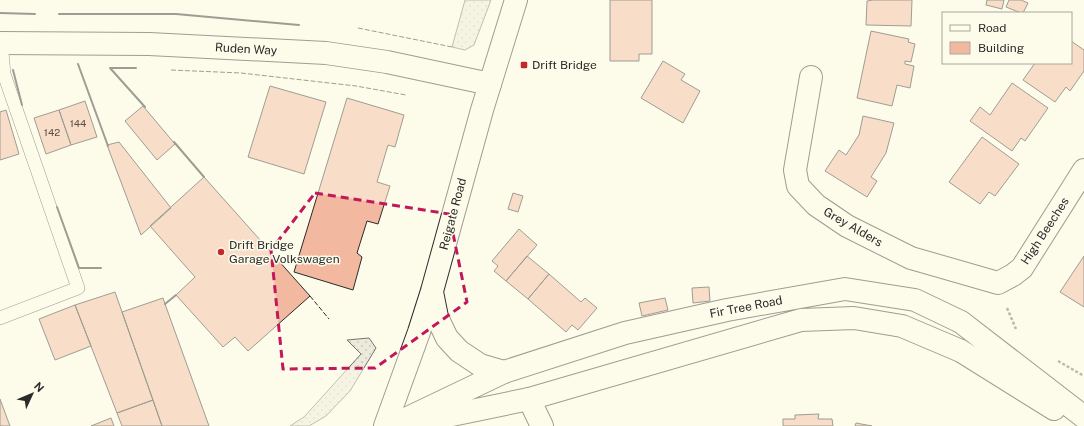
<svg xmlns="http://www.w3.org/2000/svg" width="1084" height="426" viewBox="0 0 1084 426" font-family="'Public Sans',sans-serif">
  <defs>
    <pattern id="grass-dots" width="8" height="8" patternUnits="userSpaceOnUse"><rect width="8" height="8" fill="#ecebdb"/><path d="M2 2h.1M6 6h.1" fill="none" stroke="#cbcabc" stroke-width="1.8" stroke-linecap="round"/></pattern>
  </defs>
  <rect width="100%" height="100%" fill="#fdfbea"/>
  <!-- grass -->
  <path fill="url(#grass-dots)" stroke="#74746e" d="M 465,0 L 491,0 L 474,45 L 465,50 L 452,47 Z
    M 369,338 L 376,348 L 350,391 L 326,416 L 309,426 L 290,426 L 304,417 L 361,354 L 347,340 Z"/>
  <!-- building -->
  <path fill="#f2b8a0" stroke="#2b2b2b" d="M 610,0 L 652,0 L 652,54 L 639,54 L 639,61 L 610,61 Z
    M 873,0 L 912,0 L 911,26 L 866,25 L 867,1 Z
    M 987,0 L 1004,0 L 1002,9 L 986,5 Z
    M 1009,0 L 1021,0 L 1028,3 L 1023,13 L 1021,13 L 1006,7 Z
    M 871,31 L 909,39 L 908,42 L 915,44 L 911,62 L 905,61 L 905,64 L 914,66 L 910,88 L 897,85 L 892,106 L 857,98 Z
    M 1071,41 L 1084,50 L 1084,71 L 1070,91 L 1066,87 L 1055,102 L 1023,80 L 1035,63 L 1071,63 Z
    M 663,61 L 685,74 L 681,80 L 700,91 L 683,123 L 641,98 Z
    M 1012,83 L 1048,108 L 1025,141 L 1021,138 L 1012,151 L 970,121 L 980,107 L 990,115 Z
    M 270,86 L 326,102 L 304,174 L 248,157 Z
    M 347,98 L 404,115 L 395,147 L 388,145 L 377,182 L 390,186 L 378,224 L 367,221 L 357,253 L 362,257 L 353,290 L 294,272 Z
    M 85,101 L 97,137 L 71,145 L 59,110 Z
    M 143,106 L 175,144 L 157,160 L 125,121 Z
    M 6,110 L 19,154 L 0,160 L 0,112 Z
    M 59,110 L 71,145 L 46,154 L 34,118 Z
    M 863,116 L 894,123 L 886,153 L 871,177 L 877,181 L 867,197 L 825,171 L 839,150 L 846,155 L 859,135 Z
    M 982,137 L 1019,164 L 995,196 L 989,192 L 980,204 L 949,182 Z
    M 119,142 L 171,208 L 141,235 L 107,145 Z
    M 204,177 L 310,296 L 248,351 L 235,337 L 223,347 L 176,295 L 195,277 L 150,226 Z
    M 513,193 L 523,196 L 518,212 L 508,209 Z
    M 519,229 L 537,245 L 506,281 L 494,271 L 498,266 L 492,261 Z
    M 527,256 L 549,274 L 528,299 L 506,281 Z
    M 1084,256 L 1084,307 L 1060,292 Z
    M 549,274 L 581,302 L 585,298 L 597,308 L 578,330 L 572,325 L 566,332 L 528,299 Z
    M 709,287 L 710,301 L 693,303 L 692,288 Z
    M 115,292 L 153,400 L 117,413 L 75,305 Z
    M 163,298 L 165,304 L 209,426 L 162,426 L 122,312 Z
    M 665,298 L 668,310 L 642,316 L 639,303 Z
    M 75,305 L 91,346 L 55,360 L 39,319 Z
    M 0,399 L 10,426 L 0,426 Z
    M 153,400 L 162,426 L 122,426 L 117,413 Z
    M 819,414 L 818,419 L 832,419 L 833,426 L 783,426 L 783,419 L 795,419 L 795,415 Z
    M 111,418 L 114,426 L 91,426 Z
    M 856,423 L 872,426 L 855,426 Z"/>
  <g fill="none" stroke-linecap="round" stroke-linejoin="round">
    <defs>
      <path id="service" d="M 0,318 L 78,288 L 4,74 L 1,43"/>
      <path id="minor" d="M 0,43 L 149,44 L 326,53 L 387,62 L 490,84
        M 811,77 L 795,170 L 798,186 L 816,205 L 847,226 L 911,258 L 998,283 L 1013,275 L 1022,268 L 1084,170
        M 529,399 L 542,426"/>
      <path id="primary" d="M 418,422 L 529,399 L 801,320 L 854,318 L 902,326 L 961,351 L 1054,409
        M 391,426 L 504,372 L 625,333 L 727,310 L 845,289 L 915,300 L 961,322 L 1084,417"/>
      <path id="trunk" d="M 432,292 L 437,317 L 447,338 L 459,351 L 480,365 L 504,372
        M 385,426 L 419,332 L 432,291 L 482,110 L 516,0"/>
    </defs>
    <!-- service casing -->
    <use href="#service" stroke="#2b2b2b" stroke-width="14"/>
    <!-- minor casing -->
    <use href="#minor" stroke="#2b2b2b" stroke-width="24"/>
    <!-- primary casing -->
    <use href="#primary" stroke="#2b2b2b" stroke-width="24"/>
    <!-- trunk casing -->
    <use href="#trunk" stroke="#2b2b2b" stroke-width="24"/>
    <!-- path -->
    <path stroke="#6a6964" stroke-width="2.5" stroke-dasharray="3 2" stroke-linecap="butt" d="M 1007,308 L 1016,329
      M 1058,361 L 1084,376"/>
    <!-- service -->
    <use href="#service" stroke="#fdfbea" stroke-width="13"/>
    <!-- minor -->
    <use href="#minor" stroke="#fdfbea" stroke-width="22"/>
    <!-- primary -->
    <use href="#primary" stroke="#fdfbea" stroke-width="22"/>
    <!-- trunk -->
    <use href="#trunk" stroke="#fdfbea" stroke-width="22"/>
    <!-- fence -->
    <path stroke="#2b2b2b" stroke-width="1" stroke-dasharray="5 2" stroke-linecap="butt" d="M 358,28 L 452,47
      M 171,70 L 241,73 L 356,86 L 406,95
      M 310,296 L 329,319"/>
    <!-- wall -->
    <path stroke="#2b2b2b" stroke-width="2" d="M 0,13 L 35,14
      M 59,14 L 176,14 L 299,25
      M 78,64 L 108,146
      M 136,68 L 110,68 L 145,107
      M 13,70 L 22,105
      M 174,142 L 204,177
      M 57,207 L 79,268 L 101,268
      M 165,304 L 176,295"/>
  </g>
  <!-- marked area -->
  <path d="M0 0H1084V426H0ZM 315,193 L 449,214 L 467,302 L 375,368 L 283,369 L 271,250 Z" fill="#fdfbea" fill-opacity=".55" fill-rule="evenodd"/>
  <path fill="none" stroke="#c2185b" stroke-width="3" stroke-dasharray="8 5" stroke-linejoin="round" d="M 315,193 L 449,214 L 467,302 L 375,368 L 283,369 L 271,250 Z"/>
  <!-- markers -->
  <g fill="#c62828" stroke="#fdfbea" stroke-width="1.5">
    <rect x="520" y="61" width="8" height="8" rx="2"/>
    <circle cx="221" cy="252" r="4"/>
  </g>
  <g text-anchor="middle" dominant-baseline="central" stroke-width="3" stroke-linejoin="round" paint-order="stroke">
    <!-- number labels -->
    <g font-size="10" fill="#5d4e48">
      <text x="78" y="123">144</text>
      <text x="52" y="132">142</text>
    </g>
    <!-- street labels -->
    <g font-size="12" fill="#2b2b2b" stroke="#fdfbea">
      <text transform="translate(246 49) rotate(3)">Ruden Way</text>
      <text transform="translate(453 214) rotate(-75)">Reigate Road</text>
      <text transform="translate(853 227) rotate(30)">Grey Alders</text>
      <text transform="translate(1045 231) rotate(-57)">High Beeches</text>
      <text transform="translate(746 307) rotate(-11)">Fir Tree Road</text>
    </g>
    <!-- poi labels -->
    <g font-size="12" fill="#2b2b2b" stroke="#fdfbea" text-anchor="start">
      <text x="532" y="65">Drift Bridge</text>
      <text x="229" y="245">Drift Bridge<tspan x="229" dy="14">Garage Volkswagen</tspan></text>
    </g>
  </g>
  <!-- legend -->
  <rect x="942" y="12" width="130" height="52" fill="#fdfbea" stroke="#a9a89e"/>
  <rect x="950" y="25" width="20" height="6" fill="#fdfbea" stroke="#a9a89e"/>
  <text x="978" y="32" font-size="12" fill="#2b2b2b">Road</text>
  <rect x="950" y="42" width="20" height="12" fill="#f2b8a0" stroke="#a9a89e"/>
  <text x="978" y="52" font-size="12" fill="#2b2b2b">Building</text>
  <!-- north arrow -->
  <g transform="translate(32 394) rotate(46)" stroke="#fdfbea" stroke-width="3" paint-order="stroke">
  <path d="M0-3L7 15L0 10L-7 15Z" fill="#2b2b2b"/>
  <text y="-6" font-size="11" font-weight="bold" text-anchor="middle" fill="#2b2b2b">N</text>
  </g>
</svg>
